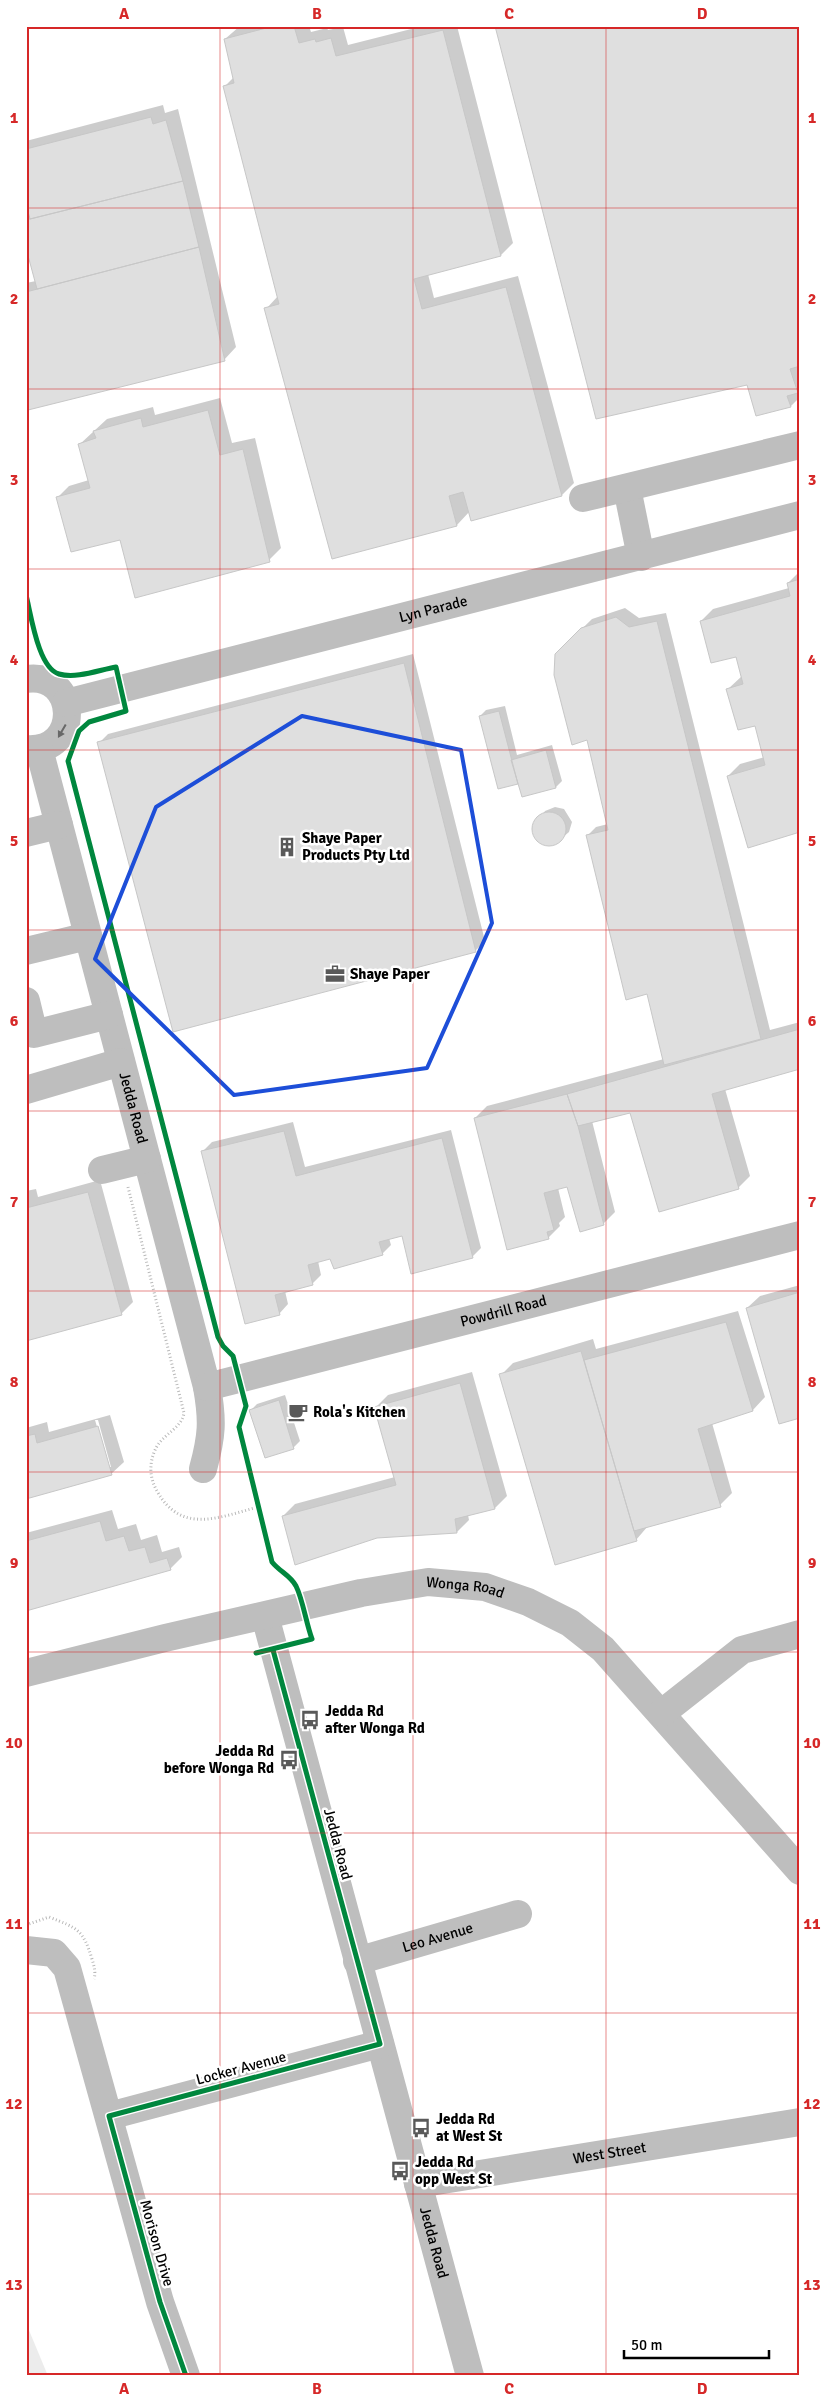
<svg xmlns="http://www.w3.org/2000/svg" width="826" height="2402" viewBox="0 0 826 2402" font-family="Signika,sans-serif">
  <rect width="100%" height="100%" fill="#fff"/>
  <!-- green -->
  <path fill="#ececec" d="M 26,2323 L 48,2376 L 26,2376 Z"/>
  <!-- shadow -->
  <path fill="#0003" fill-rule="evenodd" d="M 240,26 L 309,26 L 311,32 L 327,28 L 328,30 L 343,27 L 348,45 L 423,26 L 457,26 L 513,243 L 501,255 L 428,274 L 434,298 L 518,276 L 574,483 L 562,495 L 472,519 L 470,511 L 457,525 L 333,558 L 266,309 L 278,296 L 225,86 L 234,77 L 225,39 Z
    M 800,26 L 800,397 L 791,406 L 747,383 Z
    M 163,105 L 165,113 L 178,109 L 236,347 L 224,360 L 26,397 L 26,283 L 36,281 L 26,243 L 26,217 L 30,213 L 26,199 L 26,141 Z
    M 220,398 L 232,443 L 255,438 L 281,548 L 269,560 L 121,538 L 57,498 L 69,486 L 89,480 L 80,444 L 107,419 L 153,407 L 155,415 Z
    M 800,571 L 800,831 L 728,776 L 740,764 L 765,757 L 755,725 L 728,689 L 742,676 L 736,655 L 701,621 L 713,609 L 789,588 L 788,583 Z
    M 625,608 L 639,618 L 666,613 L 770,1030 L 800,1022 L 800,1068 L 725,1089 L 750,1176 L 738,1188 L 631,1112 L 592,1121 L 615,1212 L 603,1224 L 567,1186 L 558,1188 L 565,1217 L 559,1223 L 560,1226 L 548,1238 L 475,1118 L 487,1106 L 664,1059 L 648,992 L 587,836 L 596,827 L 608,824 L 588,738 L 556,654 L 592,619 Z
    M 413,654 L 485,941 L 475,951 L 99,743 L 108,734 Z
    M 505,706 L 517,755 L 552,745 L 562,781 L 556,787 L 518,782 L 499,787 L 480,716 L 486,710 Z
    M 555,807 L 564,809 L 572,822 L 569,832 L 562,838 L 554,844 L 544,844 L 536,837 L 534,827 L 545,811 Z
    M 293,1122 L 305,1167 L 451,1130 L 481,1248 L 472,1257 L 402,1235 L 389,1238 L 391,1245 L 382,1254 L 331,1257 L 318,1261 L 321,1275 L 312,1284 L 285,1291 L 288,1304 L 279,1314 L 203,1151 L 212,1142 Z
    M 100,1180 L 133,1302 L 121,1314 L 26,1339 L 26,1191 L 36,1189 L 38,1197 Z
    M 800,1285 L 800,1417 L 747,1308 L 760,1296 Z
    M 738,1311 L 765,1397 L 753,1410 L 712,1423 L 732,1493 L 720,1505 L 648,1526 L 636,1540 L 501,1375 L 513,1363 L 593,1339 L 596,1349 Z
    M 472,1372 L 507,1496 L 495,1508 L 468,1515 L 469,1520 L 457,1532 L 283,1516 L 295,1504 L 395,1477 L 375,1408 L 388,1395 Z
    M 285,1395 L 300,1441 L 294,1447 L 266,1456 L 251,1410 L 257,1404 Z
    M 110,1415 L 124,1462 L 111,1474 L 26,1497 L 26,1428 L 47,1422 L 49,1432 ZM 95,1420 L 98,1420 L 111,1467 L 109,1467 Z
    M 112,1510 L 118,1529 L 136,1524 L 141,1540 L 157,1535 L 162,1552 L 179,1547 L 182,1557 L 170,1569 L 26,1610 L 26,1533 Z"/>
  <!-- building -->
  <path fill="#dfdfdf" stroke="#c7c7c7" d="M 274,26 L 294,26 L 299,43 L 315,39 L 316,42 L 331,38 L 336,56 L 443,30 L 501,256 L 414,279 L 422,309 L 506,287 L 562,496 L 471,521 L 463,492 L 449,496 L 457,526 L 332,559 L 264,308 L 279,304 L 223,86 L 234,83 L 224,39 Z
    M 495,26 L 800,26 L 800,366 L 790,369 L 798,393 L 787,396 L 791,407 L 756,416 L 747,385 L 596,419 Z
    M 151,117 L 153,124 L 166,120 L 183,181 L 30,219 L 26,204 L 26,149 Z
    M 183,181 L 199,247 L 37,289 L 26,248 L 26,220 Z
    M 199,247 L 225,361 L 28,410 L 26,402 L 26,292 Z
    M 208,410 L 220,455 L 243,449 L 270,562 L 135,598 L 120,540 L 71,552 L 56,497 L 90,488 L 78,444 L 96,438 L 93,431 L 141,418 L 143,427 Z
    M 800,579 L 800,832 L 748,848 L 727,776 L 765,765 L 755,726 L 738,730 L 726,689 L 743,684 L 736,657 L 711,663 L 700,621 L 790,596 L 787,583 Z
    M 616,617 L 629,627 L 657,621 L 761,1039 L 664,1065 L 647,994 L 626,1000 L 586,835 L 608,830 L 587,740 L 572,745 L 554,675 L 555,654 L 581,628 Z
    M 404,663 L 476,952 L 173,1032 L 97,742 Z
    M 499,711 L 518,784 L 498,789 L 479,716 Z
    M 546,750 L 556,788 L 522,797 L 511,760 Z
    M532 829a17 17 0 1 1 34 0a17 17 0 1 1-34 0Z
    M 800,1029 L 800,1069 L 712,1094 L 739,1189 L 659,1212 L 630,1113 L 578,1126 L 567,1094 Z
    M 567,1094 L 578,1126 L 604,1225 L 580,1232 L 567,1187 L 544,1193 L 554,1230 L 547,1232 L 549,1239 L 507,1250 L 474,1118 Z
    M 284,1131 L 296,1176 L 442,1138 L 473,1258 L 411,1274 L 402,1236 L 379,1242 L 383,1255 L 334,1269 L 330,1259 L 308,1265 L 313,1285 L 275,1295 L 280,1315 L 245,1324 L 201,1151 Z
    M 88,1192 L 122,1315 L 26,1341 L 26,1208 Z
    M 800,1292 L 800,1418 L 779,1424 L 746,1308 Z
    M 726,1322 L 753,1411 L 698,1429 L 721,1507 L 634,1531 L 584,1360 Z
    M 581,1351 L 637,1541 L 555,1565 L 499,1374 Z
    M 460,1383 L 495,1509 L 455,1519 L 457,1533 L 377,1538 L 295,1565 L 282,1516 L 396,1485 L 374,1407 Z
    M 279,1400 L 294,1449 L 265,1458 L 249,1410 Z
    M 98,1426 L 112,1475 L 26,1499 L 26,1436 L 35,1434 L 37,1443 Z
    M 100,1521 L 106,1541 L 124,1536 L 129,1551 L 145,1547 L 150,1563 L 167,1558 L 171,1570 L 26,1611 L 26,1541 Z"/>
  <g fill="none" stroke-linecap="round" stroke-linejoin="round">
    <!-- path -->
    <path stroke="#b9b9b9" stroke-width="3" stroke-dasharray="1 2.5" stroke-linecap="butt" d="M 128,1187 L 184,1413 C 182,1428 163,1434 156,1448 C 149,1462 149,1477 157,1491 C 181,1535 220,1517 258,1507
      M 26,1925 L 49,1917 C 77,1928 83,1929 92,1959 C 94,1966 96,1972 94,1979"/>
    <!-- minor -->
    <g stroke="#bebebe" stroke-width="28">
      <path d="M 627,488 L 641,557"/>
      <path d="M 583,498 L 800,445"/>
      <path d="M 26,679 C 78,671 83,753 26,749"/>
      <path id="s1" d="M 66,703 L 800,515"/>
      <path id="s2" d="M 39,749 L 207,1387 C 213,1421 212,1436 203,1469"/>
      <path d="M 26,833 L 59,825"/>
      <path d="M 26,951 L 88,936"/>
      <path d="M 26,1001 L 34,1034 L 109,1015"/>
      <path d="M 26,1090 L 121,1062"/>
      <path d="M 102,1170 L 147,1159"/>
      <path id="s3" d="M 207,1387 L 800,1235"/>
      <path id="s4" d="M 265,1616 L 470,2376"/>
      <path id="s5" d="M 26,1673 L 165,1638 L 361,1593 L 428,1582 L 485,1587 L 528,1602 L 570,1623 L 603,1649 L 800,1871"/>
      <path d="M 662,1713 L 742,1650 L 800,1634"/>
      <path d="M 26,1950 L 54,1953 L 67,1968 L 160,2302 L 186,2376"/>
      <path id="s6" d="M 357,1961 L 518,1914"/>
      <path d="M 109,2116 L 380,2044"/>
      <path id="s7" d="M 418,2184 L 800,2122"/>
    </g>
    <defs>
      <path id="cycleway" d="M 26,595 C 31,614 38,668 59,674 C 76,679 99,670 116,667 L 126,711 L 89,722 L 79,731 L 68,761 L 218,1337 L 223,1346 L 233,1356 L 246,1406 L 239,1427 L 272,1562 C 280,1572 290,1575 296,1586 C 303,1600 306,1623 312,1639 L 256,1653
        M 186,2376 L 160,2302 L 109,2116 L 380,2044 L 273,1650"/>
    </defs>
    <!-- cycleway casing -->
    <use href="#cycleway" stroke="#fff" stroke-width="8"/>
    <!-- cycleway -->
    <use href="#cycleway" stroke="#00873e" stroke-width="5"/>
  </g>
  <!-- one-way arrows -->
  <defs><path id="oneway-solid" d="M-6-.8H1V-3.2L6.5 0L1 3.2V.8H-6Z" transform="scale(1.25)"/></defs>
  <use fill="#686868" href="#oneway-solid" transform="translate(62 731) rotate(120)"/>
  <!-- marked area -->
  <path fill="none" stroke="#1d4ed8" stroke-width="4" stroke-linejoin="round" d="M 302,716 L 461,750 L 492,923 L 427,1068 L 234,1095 L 95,959 L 156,807 Z"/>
  <!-- grid -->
  <path fill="none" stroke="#d62828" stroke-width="1" stroke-opacity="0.55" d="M 220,26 L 220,2376M 413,26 L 413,2376M 606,26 L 606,2376M 26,208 L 800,208M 26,389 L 800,389M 26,569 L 800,569M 26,750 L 800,750M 26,930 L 800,930M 26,1111 L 800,1111M 26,1291 L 800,1291M 26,1472 L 800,1472M 26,1652 L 800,1652M 26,1833 L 800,1833M 26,2013 L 800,2013M 26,2194 L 800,2194"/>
  <!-- icons -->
  <defs>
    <symbol id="building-bare" viewBox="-9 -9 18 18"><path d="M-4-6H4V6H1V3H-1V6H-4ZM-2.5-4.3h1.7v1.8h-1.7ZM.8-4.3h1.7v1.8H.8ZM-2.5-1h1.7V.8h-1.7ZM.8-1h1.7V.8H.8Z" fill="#595959" stroke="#fff" stroke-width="2.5" paint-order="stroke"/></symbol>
    <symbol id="office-bare" viewBox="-9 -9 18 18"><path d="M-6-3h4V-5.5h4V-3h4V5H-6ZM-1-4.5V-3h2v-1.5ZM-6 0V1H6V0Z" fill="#595959" stroke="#fff" stroke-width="2.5" paint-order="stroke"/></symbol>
    <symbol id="cafe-bare" viewBox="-9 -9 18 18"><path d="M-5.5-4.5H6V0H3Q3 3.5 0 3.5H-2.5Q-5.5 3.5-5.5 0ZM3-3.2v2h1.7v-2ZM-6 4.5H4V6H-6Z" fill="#595959" stroke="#fff" stroke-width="2.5" paint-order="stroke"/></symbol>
    <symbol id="bus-bare" viewBox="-9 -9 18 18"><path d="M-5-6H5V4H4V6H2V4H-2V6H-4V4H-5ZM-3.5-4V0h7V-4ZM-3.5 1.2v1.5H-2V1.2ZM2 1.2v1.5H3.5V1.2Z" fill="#595959" stroke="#fff" stroke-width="2.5" paint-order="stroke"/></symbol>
  </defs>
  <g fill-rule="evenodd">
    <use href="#building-bare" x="273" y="833" width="28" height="28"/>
    <use href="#office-bare" x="321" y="960" width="28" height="28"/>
    <use href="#cafe-bare" x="284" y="1398" width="28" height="28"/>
    <use href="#bus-bare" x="296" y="1706" width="28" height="28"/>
    <use href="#bus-bare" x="275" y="1746" width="28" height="28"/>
    <use href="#bus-bare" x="407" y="2114" width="28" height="28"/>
    <use href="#bus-bare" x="386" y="2157" width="28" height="28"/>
  </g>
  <g text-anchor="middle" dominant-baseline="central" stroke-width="5" stroke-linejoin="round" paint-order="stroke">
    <!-- street labels -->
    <g font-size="15" fill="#000" stroke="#fff">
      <text stroke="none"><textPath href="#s1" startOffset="379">Lyn Parade</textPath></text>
      <text stroke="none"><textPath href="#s2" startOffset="371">Jedda Road</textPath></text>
      <text stroke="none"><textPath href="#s3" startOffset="306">Powdrill Road</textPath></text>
      <text stroke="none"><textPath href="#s5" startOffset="450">Wonga Road</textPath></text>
      <text transform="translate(338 1844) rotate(75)">Jedda Road</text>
      <text stroke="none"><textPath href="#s6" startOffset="84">Leo Avenue</textPath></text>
      <text transform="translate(241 2068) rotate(-15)">Locker Avenue</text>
      <text stroke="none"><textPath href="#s7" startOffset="194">West Street</textPath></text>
      <text stroke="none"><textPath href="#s4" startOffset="649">Jedda Road</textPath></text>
      <text transform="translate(157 2243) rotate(74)">Morison Drive</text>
    </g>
    <!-- poi labels -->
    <g font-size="15" font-weight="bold" fill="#000" stroke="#fff" text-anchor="start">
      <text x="302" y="838">Shaye Paper<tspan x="302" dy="17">Products Pty Ltd</tspan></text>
      <text x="350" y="974">Shaye Paper</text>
      <text x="313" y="1412">Rola's Kitchen</text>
      <text x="325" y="1711">Jedda Rd<tspan x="325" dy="17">after Wonga Rd</tspan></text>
      <text x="274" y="1751" text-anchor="end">Jedda Rd<tspan x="274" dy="17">before Wonga Rd</tspan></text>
      <text x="436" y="2119">Jedda Rd<tspan x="436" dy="17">at West St</tspan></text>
      <text x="415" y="2162">Jedda Rd<tspan x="415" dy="17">opp West St</tspan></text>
    </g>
  </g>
  <!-- border -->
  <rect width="826" height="2402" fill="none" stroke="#ffffff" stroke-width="55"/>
  <!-- scale -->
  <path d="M624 2350v8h145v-8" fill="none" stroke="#000000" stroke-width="2.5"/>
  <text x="631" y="2350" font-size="15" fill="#000000" stroke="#ffffff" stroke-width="4" paint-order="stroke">50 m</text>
  <rect x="28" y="28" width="770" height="2346" fill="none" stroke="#d62828" stroke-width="2"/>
  <g font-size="16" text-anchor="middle" font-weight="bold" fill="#d62828">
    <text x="124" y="19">A</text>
    <text x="317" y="19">B</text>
    <text x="509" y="19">C</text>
    <text x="702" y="19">D</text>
    <text x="14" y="123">1</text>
    <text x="812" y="123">1</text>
    <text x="14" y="304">2</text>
    <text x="812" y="304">2</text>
    <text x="14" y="485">3</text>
    <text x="812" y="485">3</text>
    <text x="14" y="665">4</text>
    <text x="812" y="665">4</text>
    <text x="14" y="846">5</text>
    <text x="812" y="846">5</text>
    <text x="14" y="1026">6</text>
    <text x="812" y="1026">6</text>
    <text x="14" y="1207">7</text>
    <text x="812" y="1207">7</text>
    <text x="14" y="1387">8</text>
    <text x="812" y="1387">8</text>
    <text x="14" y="1568">9</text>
    <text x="812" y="1568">9</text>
    <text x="14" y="1748">10</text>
    <text x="812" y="1748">10</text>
    <text x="14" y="1929">11</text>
    <text x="812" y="1929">11</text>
    <text x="14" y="2109">12</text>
    <text x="812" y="2109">12</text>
    <text x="14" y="2290">13</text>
    <text x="812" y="2290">13</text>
    <text x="124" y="2394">A</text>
    <text x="317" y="2394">B</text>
    <text x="509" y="2394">C</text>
    <text x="702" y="2394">D</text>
  </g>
</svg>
